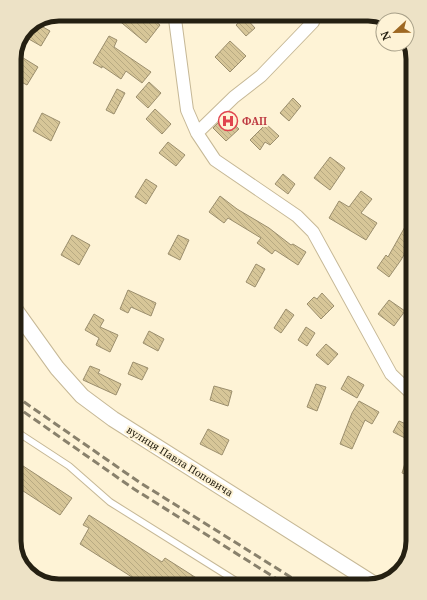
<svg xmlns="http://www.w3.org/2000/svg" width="427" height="600" viewBox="0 0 427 600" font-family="'Noto Serif',serif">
  <defs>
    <pattern id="building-back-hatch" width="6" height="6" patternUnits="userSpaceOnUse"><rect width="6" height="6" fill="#d7c698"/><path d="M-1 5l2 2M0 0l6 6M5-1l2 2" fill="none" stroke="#b8aa82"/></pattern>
  </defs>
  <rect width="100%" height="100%" fill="#fef3d6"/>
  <!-- building -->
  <path fill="url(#building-back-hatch)" stroke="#9b8e6d" d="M 111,14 L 137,14 L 148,23 L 151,18 L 160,25 L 146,43 Z
    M 245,17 L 255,28 L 246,36 L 236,25 Z
    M 36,23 L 50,31 L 41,46 L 27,38 Z
    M 109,36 L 117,40 L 114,47 L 151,72 L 142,83 L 126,71 L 121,79 L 102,66 L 102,68 L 93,63 Z
    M 230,41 L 246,56 L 230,72 L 215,57 Z
    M 20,56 L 38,67 L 27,85 L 14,78 L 14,66 Z
    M 149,82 L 161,93 L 148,108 L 136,97 Z
    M 117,89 L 125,93 L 114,114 L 106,110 Z
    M 293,98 L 301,106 L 289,121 L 280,113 Z
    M 155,109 L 171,124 L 162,134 L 146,119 Z
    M 42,113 L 60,122 L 51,141 L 33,131 Z
    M 225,116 L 239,129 L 226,141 L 213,128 Z
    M 266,124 L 279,136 L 270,145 L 265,142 L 260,150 L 250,140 Z
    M 168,142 L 185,155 L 176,166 L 159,153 Z
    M 330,157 L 345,168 L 330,190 L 314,178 Z
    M 283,174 L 295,184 L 288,194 L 275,184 Z
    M 146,179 L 157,186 L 146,204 L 135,197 Z
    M 361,191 L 372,199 L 361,213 L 377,223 L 366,240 L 329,218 L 339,201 L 349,207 Z
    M 220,196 L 237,209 L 269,228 L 291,245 L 293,244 L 306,252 L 298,265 L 275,250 L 272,254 L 257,243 L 261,238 L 228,218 L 224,223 L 209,212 Z
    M 406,225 L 413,229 L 413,239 L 401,260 L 389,277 L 377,268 L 386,255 L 388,257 Z
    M 72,235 L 90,245 L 79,265 L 61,255 Z
    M 178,235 L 189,240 L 180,260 L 168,254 Z
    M 256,264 L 265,269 L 255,287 L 246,282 Z
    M 128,290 L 156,303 L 151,316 L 131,307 L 128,313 L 120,309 Z
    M 322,293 L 334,306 L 321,319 L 307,304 L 314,297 L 317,299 Z
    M 389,300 L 405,311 L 394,326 L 378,314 Z
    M 286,309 L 294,315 L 281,333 L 274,328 Z
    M 94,314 L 104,320 L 100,327 L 118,335 L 110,352 L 96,345 L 99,338 L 85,330 Z
    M 306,327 L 315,333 L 307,346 L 298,340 Z
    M 149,331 L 164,339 L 158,351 L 143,343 Z
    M 326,344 L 338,354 L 328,365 L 316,355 Z
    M 133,362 L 148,368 L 142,380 L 128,374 Z
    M 90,366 L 100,370 L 98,373 L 121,384 L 116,395 L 83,380 Z
    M 348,376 L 364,385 L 357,398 L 341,389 Z
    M 316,384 L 326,387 L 317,411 L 307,407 Z
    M 214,386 L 232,391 L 228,406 L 210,400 Z
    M 359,401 L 379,412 L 372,424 L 365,420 L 352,449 L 340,444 L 352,413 Z
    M 399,421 L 413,427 L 413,431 L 409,440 L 393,432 Z
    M 208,429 L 229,440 L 222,455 L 200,444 Z
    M 14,460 L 72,498 L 60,515 L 14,485 Z
    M 406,460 L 413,463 L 413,477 L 402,473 Z
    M 89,515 L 162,562 L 165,558 L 209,586 L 146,586 L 80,544 L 89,528 L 83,525 Z"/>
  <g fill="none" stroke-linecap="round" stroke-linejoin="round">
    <defs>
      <path id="service" d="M 14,430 L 69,466 L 110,502 L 244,586"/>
      <path id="minor" d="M 172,14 L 175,19 L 187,110 L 197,133 L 215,160 L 297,216 L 313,232 L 391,374 L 413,395
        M 197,133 L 234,97 L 261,76 L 313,22 L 316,14"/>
      <path id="tertiary" d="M 14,308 L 57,368 L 82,396 L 113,419 L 374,584"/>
    </defs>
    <!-- service casing -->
    <use href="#service" stroke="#c6b896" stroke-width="8"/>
    <!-- minor casing -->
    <use href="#minor" stroke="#c6b896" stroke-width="14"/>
    <!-- tertiary casing -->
    <use href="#tertiary" stroke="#c6b896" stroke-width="17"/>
    <!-- service -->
    <use href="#service" stroke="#fff" stroke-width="6"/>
    <!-- minor -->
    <use href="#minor" stroke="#fff" stroke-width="12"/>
    <!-- tertiary -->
    <use href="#tertiary" stroke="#fff" stroke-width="15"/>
    <!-- rail -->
    <path stroke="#89816c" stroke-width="3" stroke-dasharray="8 4" stroke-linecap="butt" d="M 14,395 L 139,482 L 305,586
      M 14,405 L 134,489 L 288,586"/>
  </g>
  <!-- icons -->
  <defs>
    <symbol id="hospital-ring" viewBox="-11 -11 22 22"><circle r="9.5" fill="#fef3d6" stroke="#e0444e" stroke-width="1.5"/><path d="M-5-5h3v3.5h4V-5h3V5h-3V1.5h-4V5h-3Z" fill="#e0444e"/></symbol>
  </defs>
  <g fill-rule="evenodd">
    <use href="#hospital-ring" x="217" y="110" width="22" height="22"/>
  </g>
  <g text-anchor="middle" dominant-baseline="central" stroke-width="4" stroke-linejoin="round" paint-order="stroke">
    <!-- health labels -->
    <g font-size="10" font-weight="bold" fill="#be3a42" stroke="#fef3d6" text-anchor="start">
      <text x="242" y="121">ФАП</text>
    </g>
    <!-- street labels -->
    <g font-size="10" fill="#252012" stroke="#fef3d6">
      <text transform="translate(180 461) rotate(32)">вулиця Павла Поповича</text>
    </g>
  </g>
  <!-- crop -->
  <path d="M0 0H427V600H0ZM59 21H368A38 38 0 0 1 406 59V541A38 38 0 0 1 368 579H59A38 38 0 0 1 21 541V59A38 38 0 0 1 59 21Z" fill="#ede2c6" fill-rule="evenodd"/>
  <path fill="none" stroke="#252012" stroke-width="5" d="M59 21H368A38 38 0 0 1 406 59V541A38 38 0 0 1 368 579H59A38 38 0 0 1 21 541V59A38 38 0 0 1 59 21Z"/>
  <!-- north arrow -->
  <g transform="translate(395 32) rotate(248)"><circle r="19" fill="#fef3d6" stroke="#a79f88"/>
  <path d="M0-3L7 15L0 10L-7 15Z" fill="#9e6822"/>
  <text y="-6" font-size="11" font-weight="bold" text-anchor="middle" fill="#252012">N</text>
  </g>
</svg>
